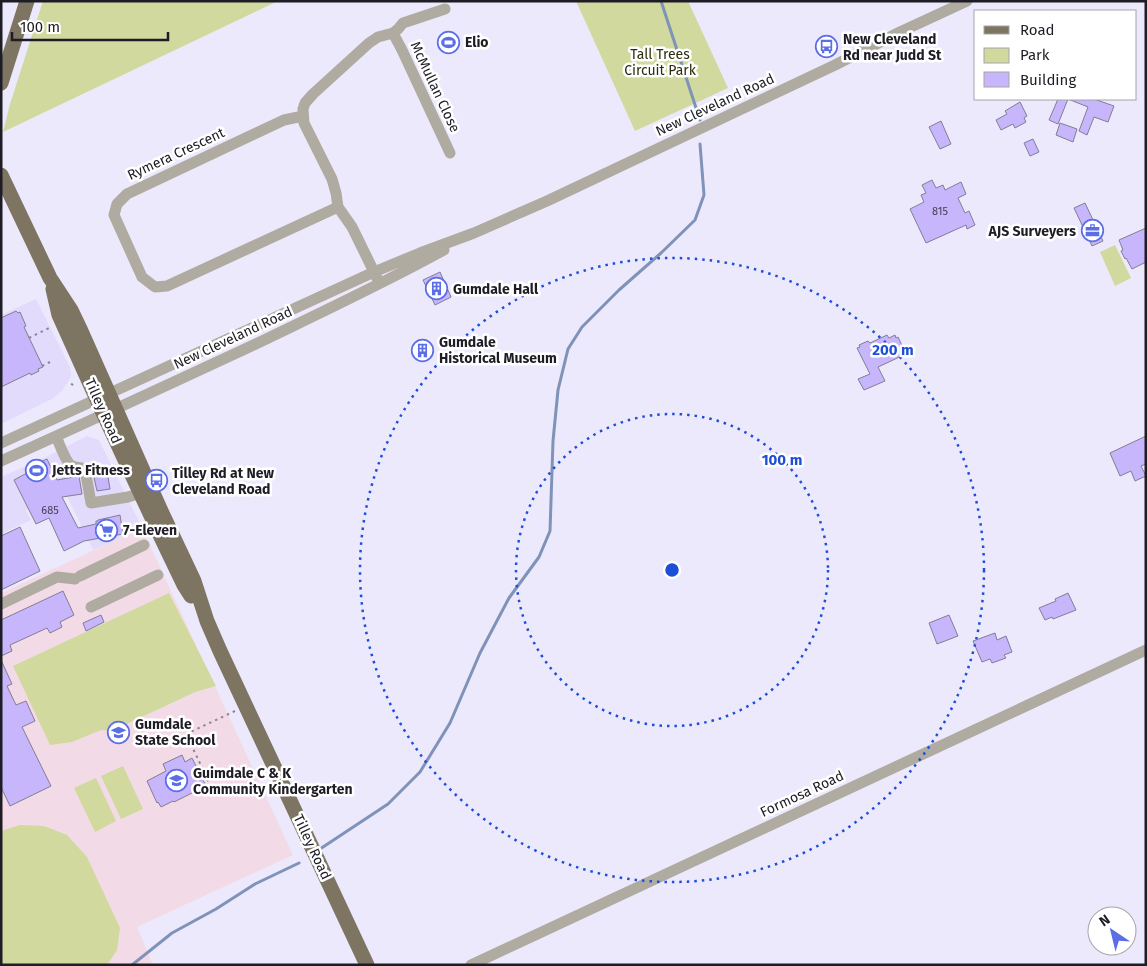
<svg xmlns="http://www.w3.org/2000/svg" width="1147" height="966" viewBox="0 0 1147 966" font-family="'Fira Sans',sans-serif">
  <rect width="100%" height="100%" fill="#ede9fd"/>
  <!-- built -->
  <path fill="#e2dbfc" d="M 36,299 L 70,367 L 71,377 L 62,391 L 52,399 L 1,424 L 1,315 Z
    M 87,436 L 99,440 L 142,528 L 93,550 L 65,492 L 26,510 L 31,520 L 1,534 L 1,477 L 48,456 Z"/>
  <!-- education -->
  <path fill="#f2dbe6" d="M 142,528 L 293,855 L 137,927 L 153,965 L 1,965 L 1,593 Z"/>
  <!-- green -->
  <path fill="#d1d99f" d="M 43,1 L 278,1 L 3,132 L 10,104 Z
    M 576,1 L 688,1 L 728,88 L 635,131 Z
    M 1115,245 L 1131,278 L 1115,286 L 1100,252 Z
    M 169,593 L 216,686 L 195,692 L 112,731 L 101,730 L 72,742 L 50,745 L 13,666 Z
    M 123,766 L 143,809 L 121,819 L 101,776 Z
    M 96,778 L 116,821 L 95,832 L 74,788 Z
    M 20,825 L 44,826 L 67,835 L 87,857 L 120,928 L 117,950 L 107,965 L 1,965 L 1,831 Z"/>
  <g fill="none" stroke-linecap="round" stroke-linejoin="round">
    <!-- stream -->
    <path stroke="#7f92b8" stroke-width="3" d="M 661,1 L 700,120
      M 320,849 L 388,804 L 420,772 L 450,723 L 480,653 L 509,598 L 539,557 L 550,531 L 553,441 L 558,390 L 568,349 L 582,327 L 619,290 L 661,253 L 695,220 L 704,195 L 700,144
      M 132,965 L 172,933 L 216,909 L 255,884 L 299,863"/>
  </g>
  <!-- building -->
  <path fill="#c7b6fc" stroke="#827d94" d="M 1058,99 L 1068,99 L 1058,124 L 1049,120 Z
    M 1068,99 L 1094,99 L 1114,106 L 1108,122 L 1094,117 L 1087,135 L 1079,131 L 1088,107 Z
    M 1020,102 L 1027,116 L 1024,118 L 1026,122 L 1015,128 L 1013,124 L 1001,130 L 996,120 L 1007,114 L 1005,111 Z
    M 941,121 L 951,144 L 940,149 L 929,127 Z
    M 1060,123 L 1077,129 L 1073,142 L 1056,135 Z
    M 1033,139 L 1039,152 L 1030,156 L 1024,143 Z
    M 932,180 L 936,188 L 943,185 L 945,190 L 961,182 L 966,194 L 958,198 L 965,213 L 969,211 L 975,225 L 967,229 L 966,225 L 926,243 L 910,209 L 924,202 L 921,195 L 926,193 L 922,185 Z
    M 1085,203 L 1103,241 L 1092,246 L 1074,208 Z
    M 1146,228 L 1146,262 L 1132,269 L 1126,258 L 1125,259 L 1121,251 L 1123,250 L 1119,240 Z
    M 440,272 L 451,297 L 435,305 L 423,280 Z
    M 16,311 L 18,313 L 20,312 L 26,326 L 24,327 L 43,367 L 38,369 L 39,371 L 31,375 L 30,373 L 1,387 L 1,318 Z
    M 887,335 L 889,338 L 895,335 L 896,338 L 898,337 L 906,354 L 878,367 L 885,381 L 864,390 L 858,379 L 870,374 L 857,348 L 860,347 L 859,345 L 868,341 L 870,343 Z
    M 1146,436 L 1146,464 L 1141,466 L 1146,476 L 1135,481 L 1131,471 L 1120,476 L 1110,453 Z
    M 47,459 L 57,480 L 79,476 L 82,494 L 62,497 L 78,528 L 96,524 L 96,521 L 98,521 L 98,520 L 120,515 L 123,534 L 84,541 L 64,551 L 49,518 L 36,524 L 14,480 L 27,473 L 25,469 Z
    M 107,471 L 110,489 L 97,491 L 93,473 Z
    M 20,527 L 40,571 L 1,590 L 1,536 Z
    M 63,591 L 74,615 L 60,622 L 62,627 L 50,633 L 47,628 L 10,645 L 12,651 L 1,656 L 1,620 Z
    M 1068,593 L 1076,610 L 1053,619 L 1052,617 L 1045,620 L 1039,608 L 1056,601 L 1055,599 Z
    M 101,615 L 104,622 L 86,631 L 83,623 Z
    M 949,615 L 958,636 L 937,644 L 929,623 Z
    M 995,633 L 997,640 L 1006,636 L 1012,652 L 1004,655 L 1006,658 L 992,663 L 990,659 L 982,662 L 973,641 Z
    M 1,660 L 12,684 L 7,686 L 16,705 L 26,701 L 35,721 L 22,727 L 51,786 L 10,806 L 1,787 Z
    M 182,755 L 185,762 L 192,758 L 206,786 L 174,802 L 173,801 L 161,807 L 158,802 L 157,803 L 147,781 L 166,771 L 163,764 Z"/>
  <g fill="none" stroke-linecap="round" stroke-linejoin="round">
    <!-- path -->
    <path stroke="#8a8795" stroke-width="2" stroke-dasharray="2.5 4" stroke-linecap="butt" d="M 29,338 L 51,327
      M 42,366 L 50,362
      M 71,384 L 76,386
      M 207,781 L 208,780 L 186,734 L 235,711"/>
    <!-- minor -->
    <path stroke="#b0aba1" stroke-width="11" d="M 393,33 L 402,50 L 450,153
      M 303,116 L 284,120 L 127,194 L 117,204 L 114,215 L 142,277 L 155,287 L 167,286 L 338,207
      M 377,278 L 352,227 L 338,207 L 336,193 L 332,179 L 304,123 L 303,109 L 305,103 L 313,94 L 369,43 L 378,37 L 393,33 L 398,29 L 403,23 L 445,9
      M 56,436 C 59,443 66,463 72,466 C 76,468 81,467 85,469 L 91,503 L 128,497 L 141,493
      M 1,443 L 374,272 L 420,253 L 474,233 L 547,201 L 835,65 L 900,32 L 967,1
      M 1,461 C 88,422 174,382 260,342 C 322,312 384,283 444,250
      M 80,576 L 144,545
      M 1,604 L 57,577 L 75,579
      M 91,607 L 158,575
      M 471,965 L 1146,650"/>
    <!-- major -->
    <path stroke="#7d7462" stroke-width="15" d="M 1,83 L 27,1
      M 1,175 L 50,278 L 71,310 L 81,331 L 161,511 L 194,581 L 207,621 L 220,651 L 367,965
      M 53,289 L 59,315 L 104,415 L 161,537 L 184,585 L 191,596"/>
  </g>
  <!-- distance rings -->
  <g fill="none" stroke="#1d4ed8" stroke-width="2.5" stroke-dasharray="2.5 5">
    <circle cx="672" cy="570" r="156"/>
    <circle cx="672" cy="570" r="312"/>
  </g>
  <!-- icons -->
  <defs>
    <symbol id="stadium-ring" viewBox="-11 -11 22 22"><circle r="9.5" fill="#fff" stroke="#5b6ee5" stroke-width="1.5"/><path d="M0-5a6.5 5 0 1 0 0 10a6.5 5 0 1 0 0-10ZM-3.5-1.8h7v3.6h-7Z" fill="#5b6ee5"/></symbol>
    <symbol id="bus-ring" viewBox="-11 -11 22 22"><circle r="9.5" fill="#fff" stroke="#5b6ee5" stroke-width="1.5"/><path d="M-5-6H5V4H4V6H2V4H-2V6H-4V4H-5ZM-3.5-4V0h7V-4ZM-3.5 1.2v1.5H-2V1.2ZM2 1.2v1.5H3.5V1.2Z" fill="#5b6ee5"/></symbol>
    <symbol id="office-ring" viewBox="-11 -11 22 22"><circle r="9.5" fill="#fff" stroke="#5b6ee5" stroke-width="1.5"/><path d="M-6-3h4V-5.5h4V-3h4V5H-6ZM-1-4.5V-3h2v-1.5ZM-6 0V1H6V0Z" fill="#5b6ee5"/></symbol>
    <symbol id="building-ring" viewBox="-11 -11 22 22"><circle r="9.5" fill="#fff" stroke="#5b6ee5" stroke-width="1.5"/><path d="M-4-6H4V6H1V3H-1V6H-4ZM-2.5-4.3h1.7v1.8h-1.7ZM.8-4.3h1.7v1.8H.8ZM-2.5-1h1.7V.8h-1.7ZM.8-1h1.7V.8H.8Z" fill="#5b6ee5"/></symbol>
    <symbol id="supermarket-ring" viewBox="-11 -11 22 22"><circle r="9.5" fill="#fff" stroke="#5b6ee5" stroke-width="1.5"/><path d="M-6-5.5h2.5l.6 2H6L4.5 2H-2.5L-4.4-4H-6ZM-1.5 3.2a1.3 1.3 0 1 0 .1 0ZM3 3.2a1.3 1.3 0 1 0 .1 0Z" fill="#5b6ee5"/></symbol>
    <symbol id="school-ring" viewBox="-11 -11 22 22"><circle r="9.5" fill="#fff" stroke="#5b6ee5" stroke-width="1.5"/><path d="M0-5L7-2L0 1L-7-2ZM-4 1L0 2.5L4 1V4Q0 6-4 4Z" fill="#5b6ee5"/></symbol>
  </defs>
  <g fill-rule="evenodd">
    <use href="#stadium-ring" x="436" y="30" width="25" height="25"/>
    <use href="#bus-ring" x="814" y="34" width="25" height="25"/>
    <use href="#office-ring" x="1080" y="218" width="25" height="25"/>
    <use href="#building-ring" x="424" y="276" width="25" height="25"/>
    <use href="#building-ring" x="410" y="338" width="25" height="25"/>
    <use href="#stadium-ring" x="24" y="458" width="25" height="25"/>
    <use href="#bus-ring" x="144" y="468" width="25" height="25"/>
    <use href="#supermarket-ring" x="94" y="518" width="25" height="25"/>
    <use href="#school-ring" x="106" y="720" width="25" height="25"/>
    <use href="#school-ring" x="164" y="768" width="25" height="25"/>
  </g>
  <g text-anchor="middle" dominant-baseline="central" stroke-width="5" stroke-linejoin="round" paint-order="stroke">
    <!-- number labels -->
    <g font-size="11" fill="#48425a">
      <text x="940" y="211">815</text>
      <text x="50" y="510">685</text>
    </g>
    <!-- poi labels -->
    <g font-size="14" font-weight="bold" fill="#1e1c24" stroke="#fff" text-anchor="start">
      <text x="843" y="39">New Cleveland<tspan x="843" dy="16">Rd near Judd St</tspan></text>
      <text x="465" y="42">Elio</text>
      <text x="1076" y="231" text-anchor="end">AJS Surveyers</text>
      <text x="453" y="289">Gumdale Hall</text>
      <text x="439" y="342">Gumdale<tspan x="439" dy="16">Historical Museum</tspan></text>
      <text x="52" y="470">Jetts Fitness</text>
      <text x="172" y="473">Tilley Rd at New<tspan x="172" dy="16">Cleveland Road</tspan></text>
      <text x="123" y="530">7-Eleven</text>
      <text x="135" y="724">Gumdale<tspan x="135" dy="16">State School</tspan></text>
      <text x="193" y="773">Guimdale C &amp; K<tspan x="193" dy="16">Community Kindergarten</tspan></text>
    </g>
    <!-- park labels -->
    <g font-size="14" fill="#2b2e0c" stroke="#fff">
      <text x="660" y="54">Tall Trees<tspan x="660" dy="16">Circuit Park</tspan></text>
    </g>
    <!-- street labels -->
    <g font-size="14" fill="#1e1c24" stroke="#fff">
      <text transform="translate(435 87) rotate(65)">McMullan Close</text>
      <text transform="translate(715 105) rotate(-25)">New Cleveland Road</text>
      <text transform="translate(176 154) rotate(-25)">Rymera Crescent</text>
      <text transform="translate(233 338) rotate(-25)">New Cleveland Road</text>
      <text transform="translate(103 411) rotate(66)">Tilley Road</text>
      <text transform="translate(802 794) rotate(-25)">Formosa Road</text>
      <text transform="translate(312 847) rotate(65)">Tilley Road</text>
    </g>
  </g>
  <circle cx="672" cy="570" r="8" fill="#1d4ed8" stroke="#fff" stroke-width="2.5"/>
  <g font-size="15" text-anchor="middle" font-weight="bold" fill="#1d4ed8" stroke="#fff" stroke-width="5" stroke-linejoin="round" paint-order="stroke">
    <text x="893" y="355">200 m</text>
    <text x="782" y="465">100 m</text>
  </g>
  <!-- border -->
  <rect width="1147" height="966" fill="none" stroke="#1e1c24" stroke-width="5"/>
  <!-- legend -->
  <rect x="974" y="10" width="162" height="90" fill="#ffffff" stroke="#a5a4a7"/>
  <rect x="984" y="26" width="25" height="8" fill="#7d7462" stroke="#a5a4a7"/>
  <text x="1020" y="35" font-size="15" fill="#1e1c24">Road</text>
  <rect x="984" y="48" width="25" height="15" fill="#d1d99f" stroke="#a5a4a7"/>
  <text x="1020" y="60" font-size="15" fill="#1e1c24">Park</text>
  <rect x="984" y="72" width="25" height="15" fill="#c7b6fc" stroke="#a5a4a7"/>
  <text x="1020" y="85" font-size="15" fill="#1e1c24">Building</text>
  <!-- north arrow -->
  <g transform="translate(1112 931) rotate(325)"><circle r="24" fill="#ffffff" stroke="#a5a4a7"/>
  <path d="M0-4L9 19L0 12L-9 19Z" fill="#5b6ee5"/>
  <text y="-8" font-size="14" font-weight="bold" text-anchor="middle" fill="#1e1c24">N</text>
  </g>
  <!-- scale -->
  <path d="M12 32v8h156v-8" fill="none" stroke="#1e1c24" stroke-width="2.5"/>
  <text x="20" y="32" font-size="15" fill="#1e1c24" stroke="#ffffff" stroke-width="4" paint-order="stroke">100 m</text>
</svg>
